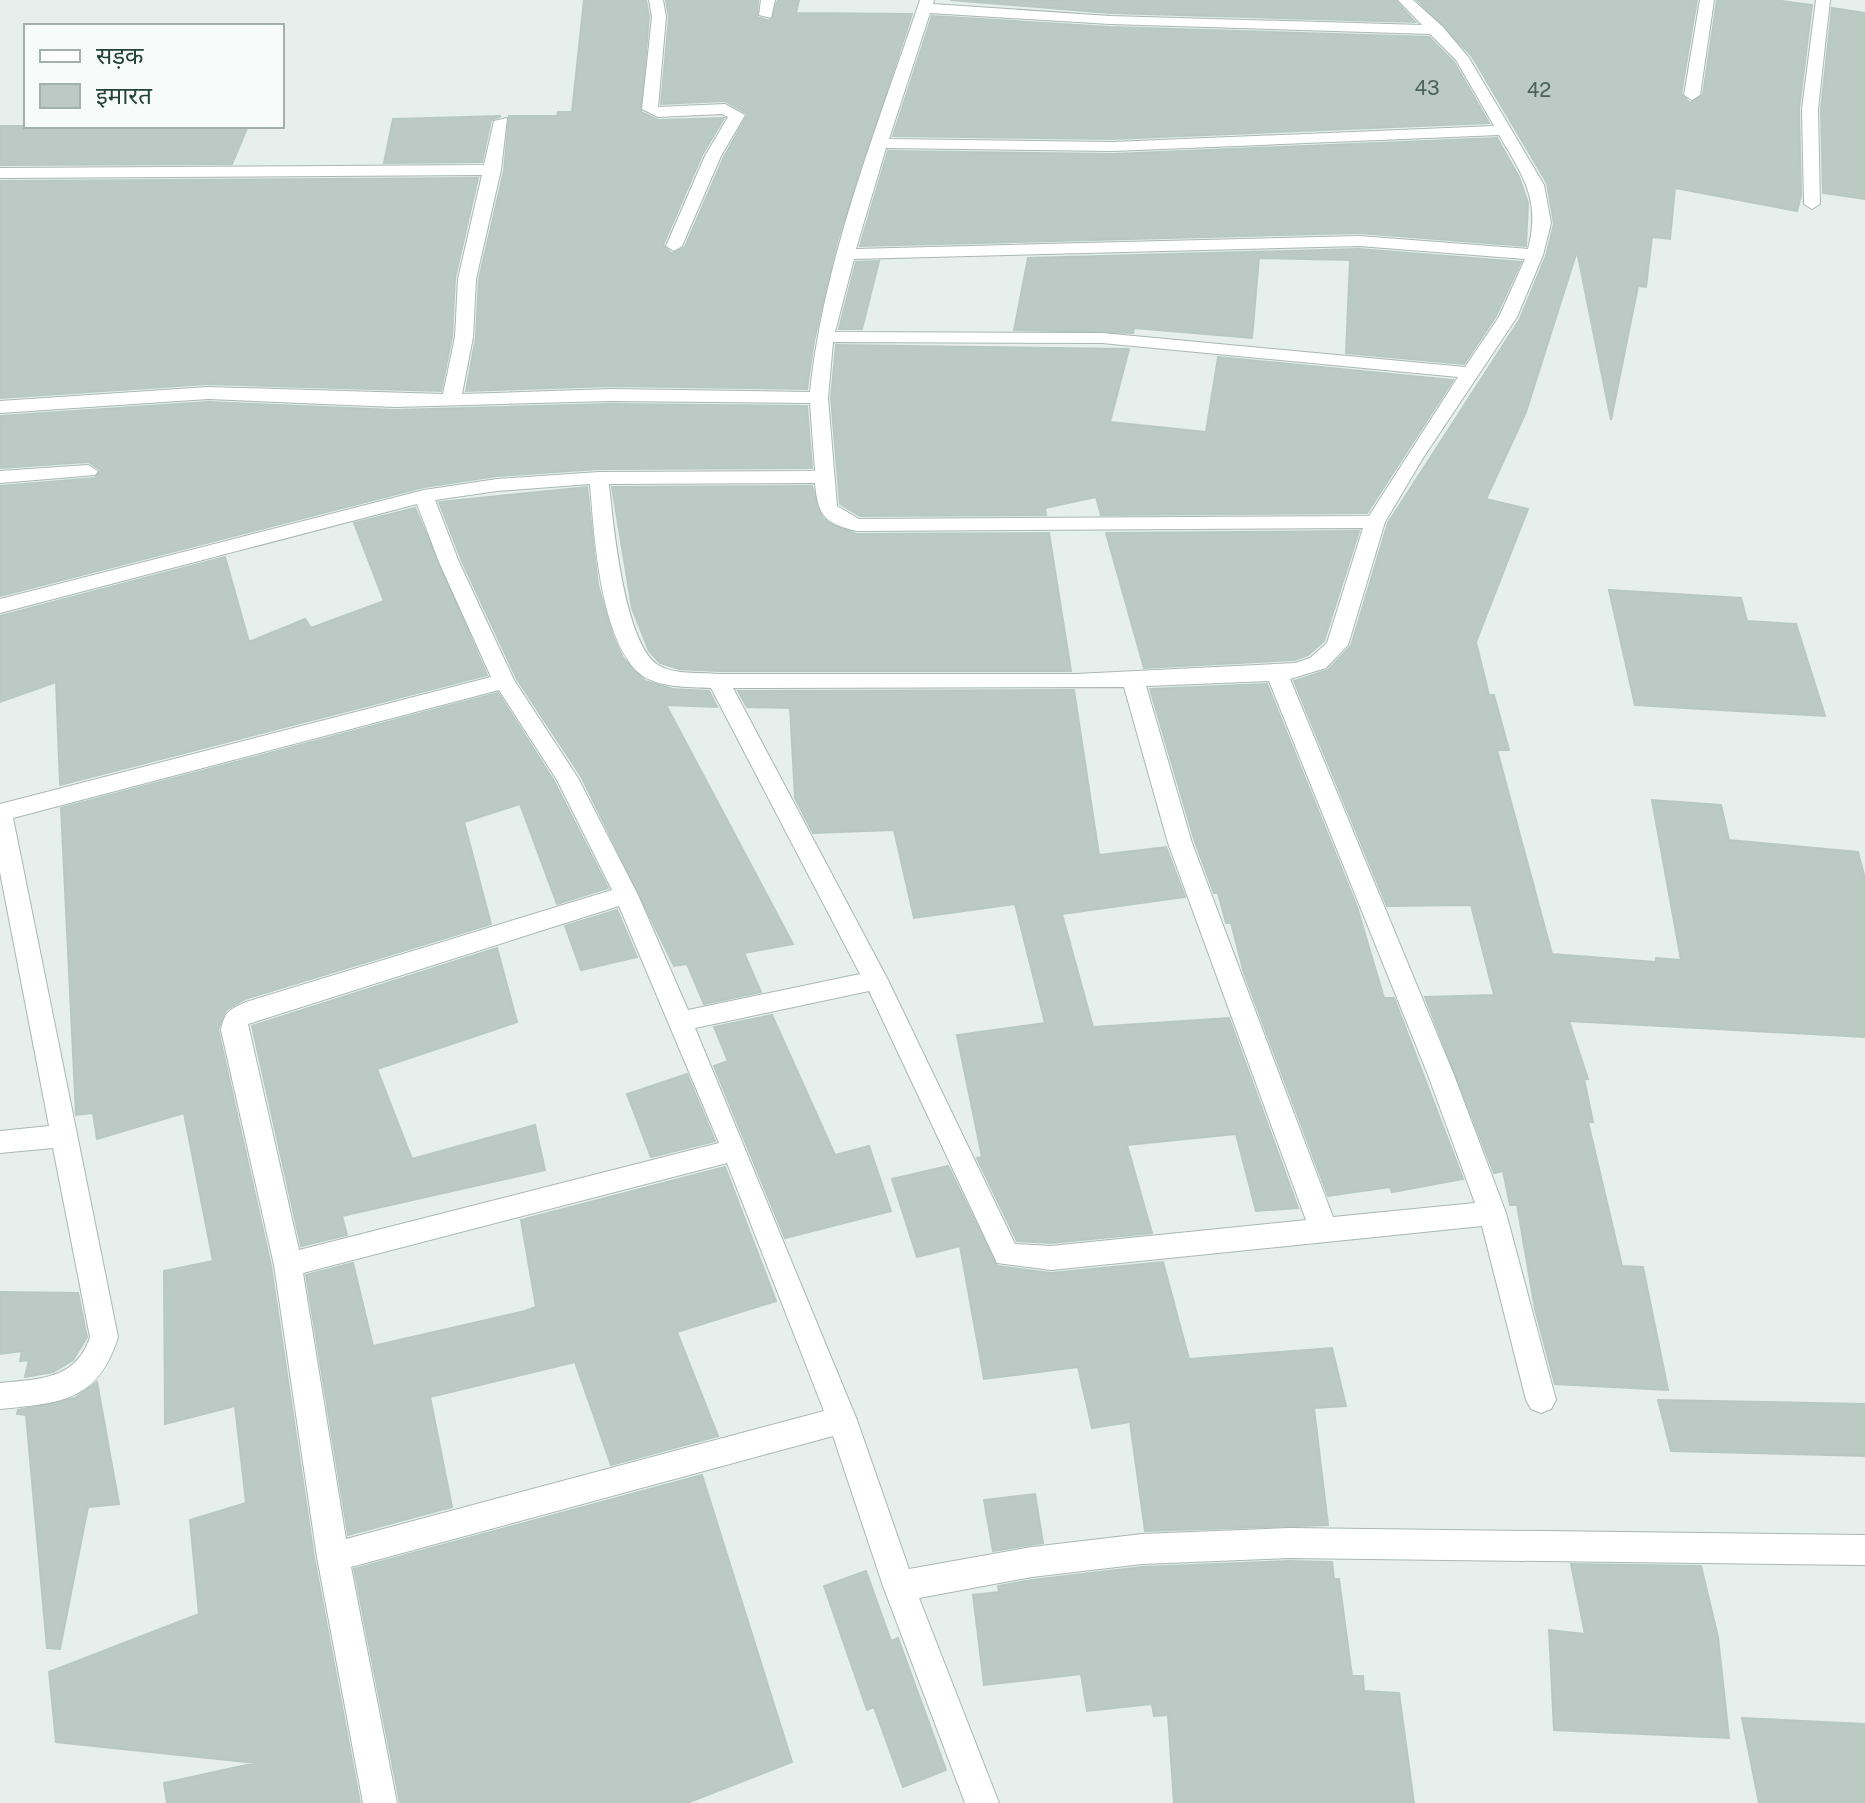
<svg xmlns="http://www.w3.org/2000/svg" width="1865" height="1803" viewBox="0 0 1865 1803" font-family="'Public Sans','Noto Sans Devanagari',sans-serif">
  <rect width="100%" height="100%" fill="#e6efeb"/>
  <!-- building -->
  <path fill="#bbcac4" stroke="#b8c9c2" stroke-width="2" d="M 584,0 L 646,0 L 649,17 L 641,112 L 658,120 L 724,118 L 702,155 L 663,245 L 672,254 L 685,247 L 724,157 L 748,114 L 725,101 L 661,104 L 669,17 L 666,0 L 758,0 L 757,17 L 770,21 L 778,0 L 799,0 L 796,13 L 912,14 L 837,242 L 814,341 L 807,389 L 610,386 L 466,391 L 476,337 L 479,279 L 504,171 L 509,116 L 557,116 L 558,112 L 572,112 Z
    M 950,0 L 1395,0 L 1415,22 L 1110,13 Z
    M 1417,0 L 1697,0 L 1681,94 L 1690,103 L 1703,95 L 1717,0 L 1774,0 L 1812,5 L 1799,109 L 1801,196 L 1797,211 L 1675,188 L 1670,239 L 1652,237 L 1646,287 L 1638,286 L 1611,420 L 1577,251 L 1526,412 L 1486,499 L 1528,509 L 1476,642 L 1489,695 L 1494,695 L 1509,750 L 1497,750 L 1552,954 L 1656,962 L 1656,958 L 1681,960 L 1652,800 L 1721,805 L 1729,840 L 1858,852 L 1865,879 L 1865,1037 L 1569,1021 L 1588,1079 L 1584,1079 L 1593,1122 L 1588,1122 L 1622,1266 L 1643,1267 L 1668,1390 L 1555,1384 L 1535,1309 L 1517,1205 L 1510,1205 L 1503,1171 L 1494,1173 L 1425,997 L 1494,995 L 1471,905 L 1387,906 L 1294,681 L 1328,670 L 1351,646 L 1388,523 L 1520,319 L 1546,256 L 1554,224 L 1547,183 L 1472,56 Z
    M 1832,8 L 1865,13 L 1865,199 L 1823,193 L 1821,109 Z
    M 932,16 L 1110,27 L 1429,37 L 1454,62 L 1489,123 L 1113,139 L 893,136 Z
    M 501,116 L 491,120 L 482,162 L 384,163 L 393,119 Z
    M 0,126 L 248,126 L 232,164 L 0,165 Z
    M 1497,138 L 1519,177 L 1528,203 L 1526,246 L 1359,233 L 860,246 L 888,151 L 1113,154 Z
    M 478,178 L 455,278 L 452,337 L 441,391 L 208,384 L 0,398 L 0,181 Z
    M 1359,249 L 1521,262 L 1496,316 L 1464,364 L 1346,353 L 1350,260 L 1259,258 L 1252,338 L 1134,328 L 1133,333 L 1014,330 L 1028,258 Z
    M 879,261 L 862,329 L 839,329 L 856,262 Z
    M 836,345 L 1129,349 L 1110,422 L 1206,432 L 1218,357 L 1453,380 L 1367,513 L 1101,515 L 1096,497 L 1045,508 L 1046,515 L 860,516 L 840,504 L 831,398 Z
    M 208,402 L 395,410 L 610,404 L 807,406 L 812,468 L 599,469 L 497,476 L 424,487 L 0,596 L 0,486 L 95,478 L 101,470 L 88,462 L 0,468 L 0,416 Z
    M 812,486 L 823,519 L 856,534 L 1049,533 L 1071,671 L 718,671 L 679,669 L 660,663 L 649,651 L 632,608 L 612,487 Z
    M 587,487 L 598,585 L 613,636 L 623,658 L 645,681 L 673,689 L 709,691 L 717,707 L 666,705 L 793,944 L 744,953 L 761,992 L 704,1004 L 687,964 L 674,966 L 581,776 L 517,679 L 462,561 L 439,502 Z
    M 415,508 L 487,675 L 60,785 L 56,682 L 0,702 L 0,616 L 225,557 L 249,642 L 305,619 L 311,628 L 384,601 L 354,523 Z
    M 1359,531 L 1324,641 L 1308,655 L 1294,660 L 1144,668 L 1106,533 Z
    M 1609,590 L 1741,598 L 1747,621 L 1796,624 L 1825,716 L 1635,705 Z
    M 1267,684 L 1357,907 L 1384,998 L 1394,998 L 1463,1179 L 1392,1192 L 1390,1187 L 1328,1196 L 1244,973 L 1231,923 L 1226,923 L 1218,893 L 1214,893 L 1195,842 L 1150,689 Z
    M 1074,690 L 1099,855 L 1166,847 L 1185,897 L 1062,914 L 1093,1027 L 1229,1018 L 1298,1208 L 1256,1211 L 1236,1134 L 1127,1145 L 1152,1233 L 1051,1243 L 1017,1241 L 977,1158 L 982,1157 L 957,1035 L 1045,1023 L 1015,904 L 914,918 L 894,830 L 813,833 L 795,798 L 790,708 L 747,707 L 738,691 Z
    M 498,693 L 554,781 L 608,888 L 557,904 L 520,804 L 464,822 L 491,924 L 245,999 L 226,1010 L 218,1029 L 271,1266 L 314,1557 L 360,1803 L 167,1803 L 164,1783 L 256,1763 L 56,1742 L 49,1672 L 199,1614 L 190,1520 L 246,1503 L 235,1406 L 165,1424 L 164,1271 L 213,1261 L 184,1113 L 97,1139 L 93,1113 L 76,1115 L 61,808 Z
    M 617,910 L 637,957 L 581,970 L 565,926 Z
    M 497,948 L 517,1022 L 377,1069 L 412,1159 L 535,1125 L 545,1170 L 342,1216 L 347,1235 L 301,1246 L 252,1026 Z
    M 772,1015 L 835,1155 L 869,1146 L 891,1211 L 785,1238 L 714,1066 L 728,1061 L 714,1027 Z
    M 687,1074 L 715,1141 L 651,1157 L 627,1094 Z
    M 948,1166 L 997,1266 L 1051,1273 L 1163,1262 L 1189,1359 L 1332,1348 L 1346,1406 L 1314,1408 L 1328,1525 L 1145,1531 L 1130,1422 L 1092,1428 L 1078,1367 L 984,1379 L 960,1246 L 917,1257 L 892,1179 Z
    M 725,1167 L 776,1301 L 677,1332 L 718,1436 L 611,1465 L 575,1362 L 430,1397 L 452,1507 L 348,1535 L 306,1275 L 353,1263 L 373,1346 L 525,1311 L 536,1307 L 521,1220 Z
    M 0,1292 L 78,1293 L 87,1337 L 73,1360 L 53,1372 L 25,1377 L 29,1360 L 20,1361 L 22,1351 L 0,1354 Z
    M 97,1382 L 119,1504 L 88,1507 L 60,1649 L 47,1648 L 26,1415 L 17,1414 L 18,1410 L 75,1398 Z
    M 1658,1400 L 1865,1404 L 1865,1456 L 1671,1451 Z
    M 702,1475 L 792,1762 L 687,1803 L 400,1803 L 354,1569 Z
    M 1035,1494 L 1043,1543 L 993,1551 L 984,1500 Z
    M 1289,1561 L 1332,1562 L 1334,1579 L 1339,1579 L 1352,1676 L 1363,1676 L 1364,1691 L 1399,1693 L 1414,1803 L 1174,1803 L 1168,1715 L 1154,1716 L 1152,1704 L 1087,1711 L 1081,1674 L 984,1685 L 973,1595 L 999,1592 L 998,1586 L 1032,1580 L 1142,1567 Z
    M 1571,1564 L 1701,1566 L 1718,1637 L 1729,1738 L 1554,1730 L 1549,1630 L 1585,1634 Z
    M 866,1571 L 891,1641 L 898,1638 L 946,1770 L 903,1787 L 874,1707 L 867,1710 L 824,1586 Z
    M 1742,1718 L 1865,1724 L 1865,1803 L 1759,1803 Z"/>
  <g fill="none" stroke-linecap="round" stroke-linejoin="round">
    <defs>
      <path id="minor" d="M 649,0 L 663,0 L 666,17 L 658,107 L 725,104 L 745,115 L 721,156 L 682,246 L 674,251 L 666,246 L 705,156 L 728,117 L 722,114 L 658,117 L 642,109 L 652,17 Z
        M 761,0 L 775,0 L 771,18 L 759,15 Z
        M 920,0 L 934,0 L 933,4 L 1110,16 L 1422,25 L 1398,0 L 1413,0 L 1443,27 L 1469,58 L 1544,185 L 1551,223 L 1543,255 L 1517,317 L 1423,458 L 1385,522 L 1348,645 L 1326,668 L 1290,679 L 1454,1075 L 1506,1213 L 1556,1400 L 1551,1409 L 1541,1413 L 1531,1409 L 1526,1400 L 1482,1226 L 1051,1270 L 997,1263 L 869,991 L 695,1028 L 857,1420 L 909,1569 L 1032,1547 L 1142,1534 L 1289,1528 L 1865,1535 L 1865,1565 L 1289,1558 L 1142,1564 L 1032,1577 L 919,1598 L 999,1803 L 965,1803 L 883,1586 L 833,1436 L 351,1567 L 397,1803 L 363,1803 L 317,1557 L 274,1265 L 221,1030 C 224,1012 230,1009 246,1002 L 612,890 L 557,780 L 499,690 L 13,818 L 118,1337 C 98,1402 60,1403 0,1409 L 0,1383 C 39,1379 76,1380 90,1337 L 53,1148 L 0,1153 L 0,1131 L 49,1126 L 0,872 L 0,804 L 491,677 L 439,562 L 417,504 L 0,613 L 0,599 L 424,490 L 497,479 L 599,472 L 815,471 L 810,403 L 610,401 L 395,407 L 208,399 L 0,413 L 0,401 L 208,387 L 443,394 L 455,337 L 458,279 L 482,175 L 0,178 L 0,168 L 484,165 L 494,121 L 507,118 L 501,170 L 476,279 L 473,337 L 462,394 L 610,389 L 810,392 C 824,257 877,128 920,0 ZM 930,13 L 1110,24 L 1430,34 L 1456,60 L 1494,126 L 1113,142 L 889,139 ZM 1499,135 C 1523,176 1541,200 1528,249 L 1359,236 L 856,249 L 886,148 L 1113,151 ZM 1359,246 L 1525,259 L 1499,317 L 1465,367 L 1102,333 L 835,332 L 854,259 ZM 833,342 L 1102,343 L 1458,377 L 1369,516 L 859,519 L 837,506 L 828,398 ZM 815,483 C 818,516 824,523 857,531 L 1363,528 L 1327,643 L 1310,658 L 1295,663 L 1076,674 L 718,674 C 699,672 674,675 658,665 C 624,643 613,523 609,484 ZM 590,484 C 594,535 600,637 639,673 C 656,688 689,687 711,688 L 860,974 L 688,1010 L 638,895 L 578,778 L 514,680 L 459,562 L 435,500 L 497,491 ZM 1269,681 L 1428,1075 L 1475,1203 L 1333,1217 L 1192,843 L 1146,686 ZM 1124,687 L 1168,843 L 1306,1220 L 1051,1246 L 1015,1244 L 888,980 L 733,688 ZM 619,906 L 719,1143 L 299,1250 L 248,1024 ZM 727,1163 L 824,1411 L 346,1539 L 303,1273 Z
        M 1700,0 L 1714,0 L 1700,95 L 1692,100 L 1684,95 Z
        M 1816,0 L 1830,0 L 1818,109 L 1820,204 L 1812,209 L 1804,204 L 1802,109 Z
        M 88,465 L 98,471 L 95,475 L 0,483 L 0,471 Z"/>
    </defs>
    <!-- minor casing -->
    <use href="#minor" stroke="#a8b8b2" stroke-width="2"/>
    <!-- minor -->
    <use href="#minor" fill="#fff" fill-rule="evenodd"/>
  </g>
  <g text-anchor="middle" dominant-baseline="central" stroke-width="7" stroke-linejoin="round" paint-order="stroke">
    <!-- far-number labels -->
    <g font-size="20" fill="#4a645c">
      <text x="1427" y="88">43</text>
      <text x="1539" y="90">42</text>
    </g>
  </g>
  <!-- legend -->
  <rect x="24" y="24" width="260" height="104" fill="#f7fbf9" stroke="#a3b1ad" stroke-width="2"/>
  <rect x="40" y="50" width="40" height="12" fill="#ffffff" stroke="#a3b1ad" stroke-width="2"/>
  <text x="96" y="64" font-size="24" fill="#24423a">सड़क</text>
  <rect x="40" y="84" width="40" height="24" fill="#bbcac4" stroke="#a3b1ad" stroke-width="2"/>
  <text x="96" y="104" font-size="24" fill="#24423a">इमारत</text>
</svg>
